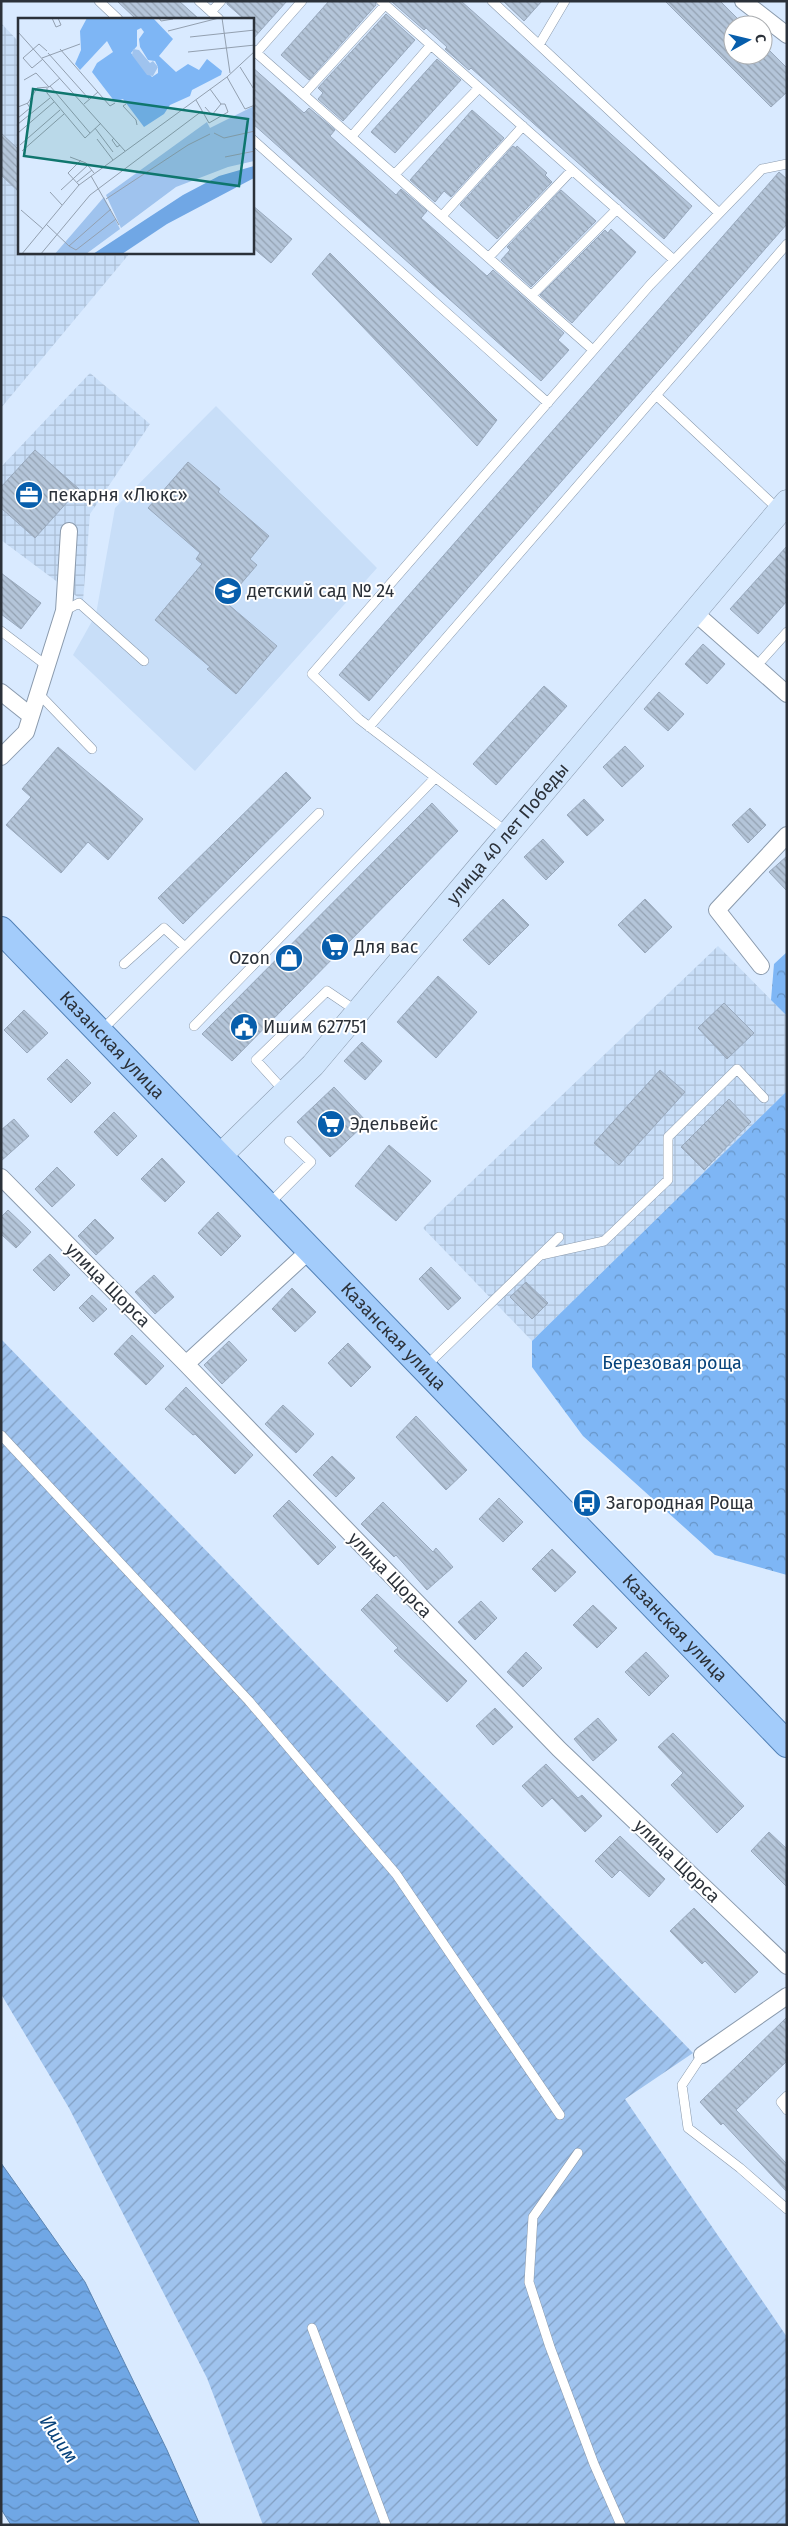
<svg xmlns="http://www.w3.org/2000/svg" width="788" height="2526" viewBox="0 0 788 2526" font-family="'Fira Sans',sans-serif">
  <defs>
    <pattern id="industrial-grid" width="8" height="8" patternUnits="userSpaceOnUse" patternTransform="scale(1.25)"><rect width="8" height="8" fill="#c8def8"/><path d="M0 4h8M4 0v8" fill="none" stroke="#acbfd5"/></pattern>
    <pattern id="forest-crowns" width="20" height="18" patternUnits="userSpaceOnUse" patternTransform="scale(1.25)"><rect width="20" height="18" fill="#7eb6f5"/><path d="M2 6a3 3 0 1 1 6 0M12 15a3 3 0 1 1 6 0" fill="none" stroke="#6795c7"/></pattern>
    <pattern id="garden-furrows" width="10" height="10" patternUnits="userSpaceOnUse" patternTransform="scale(1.25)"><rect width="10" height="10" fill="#9fc3ee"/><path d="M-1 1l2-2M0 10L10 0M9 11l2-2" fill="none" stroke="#829fc2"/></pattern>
    <pattern id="water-waves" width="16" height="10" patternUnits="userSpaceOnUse" patternTransform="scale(1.25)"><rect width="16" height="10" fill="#70a7e5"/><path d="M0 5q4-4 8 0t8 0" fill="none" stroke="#5c89bb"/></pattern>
    <pattern id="building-back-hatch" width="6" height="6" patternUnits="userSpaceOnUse" patternTransform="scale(1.25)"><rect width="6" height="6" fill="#b4c5d9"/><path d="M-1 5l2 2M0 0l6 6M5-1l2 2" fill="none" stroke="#93a1b1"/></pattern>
  </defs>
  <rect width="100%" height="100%" fill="#d9eaff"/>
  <!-- built -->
  <path fill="#c8def8" d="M 216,406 L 377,568 L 195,771 L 73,655 L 96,614 L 115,508 Z"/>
  <!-- industrial -->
  <path fill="url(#industrial-grid)" d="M 1,23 L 19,42 L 19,252 L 130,253 L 1,408 Z
    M 90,373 L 150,424 L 90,514 L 83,601 L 1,540 L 1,467 Z
    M 718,946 L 787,1016 L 787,1091 L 532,1341 L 423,1228 Z"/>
  <!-- forest -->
  <path fill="url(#forest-crowns)" d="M 787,952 L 787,1016 L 771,1000 L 774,964 Z
    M 787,1091 L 787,1575 L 715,1555 L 583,1436 L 532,1367 L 532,1341 Z"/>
  <!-- garden -->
  <path fill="url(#garden-furrows)" d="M 1,1339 L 693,2053 L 625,2099 L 787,2337 L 787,2525 L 263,2525 L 207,2378 L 69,2108 L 1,1994 Z"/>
  <!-- water -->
  <path fill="url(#water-waves)" stroke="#5b84b1" d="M 1,2163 L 85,2282 L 167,2450 L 200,2525 L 11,2525 L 1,2509 Z"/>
  <!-- building -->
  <path fill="url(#building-back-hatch)" stroke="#99a9bd" d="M 117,1 L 179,1 L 199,19 L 136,19 Z
    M 227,1 L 287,1 L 252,40 L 252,19 L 244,19 L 227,4 Z
    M 329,1 L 375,1 L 376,5 L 309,80 L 281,55 Z
    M 391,1 L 461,1 L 692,206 L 664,239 L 471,68 L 469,70 L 445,49 L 447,47 L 426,28 L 424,30 Z
    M 503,1 L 542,1 L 524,21 Z
    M 665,1 L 720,1 L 744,25 L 733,25 L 733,55 L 763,55 L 763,44 L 787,68 L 787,92 L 771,107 Z
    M 386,14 L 415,40 L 343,121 L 318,99 L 323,93 L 318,88 Z
    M 437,59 L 461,80 L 395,153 L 371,132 Z
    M 252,67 L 304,113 L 309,108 L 335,130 L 330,136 L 396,195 L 401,189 L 427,211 L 421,218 L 487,276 L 493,270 L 564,333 L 558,340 L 569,350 L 541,381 L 252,123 Z
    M 472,110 L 504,138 L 451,197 L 444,191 L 435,202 L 410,180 Z
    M 1,133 L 19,150 L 19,192 L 1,175 Z
    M 513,146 L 516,148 L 517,146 L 547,173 L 545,175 L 552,182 L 497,239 L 460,205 Z
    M 779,172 L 787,179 L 787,224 L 369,701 L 339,675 Z
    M 561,190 L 596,221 L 531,287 L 501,260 L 510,250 L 507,247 Z
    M 252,205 L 292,239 L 271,263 L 252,247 Z
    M 611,229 L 636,252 L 572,323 L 540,295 L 605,230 L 608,233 Z
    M 330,253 L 497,420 L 477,446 L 312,274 Z
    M 35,450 L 79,489 L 35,538 L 1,508 L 1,487 Z
    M 188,462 L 220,489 L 218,492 L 269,536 L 250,559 L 257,565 L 227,600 L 231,603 L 229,605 L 277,646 L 236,694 L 207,669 L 210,667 L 155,620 L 202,564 L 196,559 L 200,553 L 148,508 Z
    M 787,546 L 787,601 L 758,634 L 730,609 Z
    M 1,573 L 41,603 L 21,629 L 1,614 Z
    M 703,644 L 725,664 L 707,684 L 685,664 Z
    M 544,686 L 567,706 L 496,785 L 473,764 Z
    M 659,692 L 684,714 L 668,731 L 644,709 Z
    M 625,746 L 644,766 L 622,787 L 603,767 Z
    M 58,747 L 143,819 L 108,860 L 88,842 L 61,873 L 6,825 L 31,797 L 22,789 Z
    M 286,772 L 311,798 L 183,924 L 158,898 Z
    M 584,799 L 604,820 L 587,836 L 567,815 Z
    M 432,803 L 458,831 L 232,1061 L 202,1034 Z
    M 750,808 L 766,825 L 748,843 L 732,825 Z
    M 543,839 L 564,862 L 546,880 L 524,857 Z
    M 787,856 L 787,891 L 769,872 Z
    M 503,899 L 529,925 L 489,965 L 463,940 Z
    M 645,899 L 672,927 L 645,953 L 618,925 Z
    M 438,976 L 477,1012 L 436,1058 L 397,1022 Z
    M 724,1003 L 754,1033 L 727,1059 L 698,1028 Z
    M 24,1010 L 48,1033 L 27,1053 L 4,1030 Z
    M 362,1042 L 382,1061 L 365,1080 L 344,1061 Z
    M 67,1059 L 91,1083 L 71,1103 L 47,1079 Z
    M 660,1070 L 685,1092 L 619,1165 L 594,1143 Z
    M 334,1087 L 367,1122 L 330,1157 L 297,1122 Z
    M 729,1099 L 751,1122 L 704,1170 L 681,1147 Z
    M 114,1112 L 137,1136 L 117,1156 L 94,1132 Z
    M 14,1119 L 29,1136 L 1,1161 L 1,1130 Z
    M 389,1145 L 431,1181 L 396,1221 L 355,1186 Z
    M 162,1158 L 185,1182 L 165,1202 L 141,1179 Z
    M 57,1167 L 75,1185 L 52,1207 L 35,1189 Z
    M 8,1210 L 31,1232 L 16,1248 L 1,1234 L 1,1217 Z
    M 218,1212 L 241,1236 L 221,1256 L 198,1233 Z
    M 95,1219 L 114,1238 L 96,1255 L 78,1236 Z
    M 50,1254 L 70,1275 L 54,1291 L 33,1270 Z
    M 431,1267 L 461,1298 L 448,1310 L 419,1279 Z
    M 154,1275 L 174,1297 L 155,1314 L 135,1292 Z
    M 526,1282 L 548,1303 L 532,1319 L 510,1297 Z
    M 292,1288 L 316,1312 L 295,1332 L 272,1309 Z
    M 92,1295 L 107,1309 L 93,1322 L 79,1308 Z
    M 132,1335 L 164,1366 L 146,1385 L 114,1354 Z
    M 229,1341 L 247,1360 L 222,1384 L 204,1365 Z
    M 348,1343 L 371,1367 L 351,1387 L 328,1363 Z
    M 186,1387 L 253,1455 L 235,1474 L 195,1434 L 193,1435 L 165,1409 Z
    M 283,1405 L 314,1434 L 296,1453 L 265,1424 Z
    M 416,1416 L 467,1470 L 446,1490 L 396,1437 Z
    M 332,1456 L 355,1478 L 336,1497 L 313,1475 Z
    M 499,1498 L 523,1522 L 503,1542 L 479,1519 Z
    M 289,1500 L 336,1547 L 318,1565 L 273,1516 Z
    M 383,1502 L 433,1552 L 436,1548 L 453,1567 L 427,1590 L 396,1555 L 394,1557 L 361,1524 Z
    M 552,1549 L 576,1572 L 555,1592 L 532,1569 Z
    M 377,1594 L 467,1681 L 447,1702 L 394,1651 L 398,1648 L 361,1610 Z
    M 481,1601 L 497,1618 L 475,1640 L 458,1622 Z
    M 593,1605 L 617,1628 L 597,1648 L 573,1625 Z
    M 526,1652 L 542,1668 L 523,1687 L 507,1672 Z
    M 646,1652 L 669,1676 L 649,1696 L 625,1672 Z
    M 495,1708 L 513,1727 L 493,1745 L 476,1726 Z
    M 598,1718 L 617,1740 L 593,1761 L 574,1739 Z
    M 673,1733 L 744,1806 L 717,1833 L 671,1785 L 683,1773 L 658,1747 Z
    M 546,1764 L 578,1798 L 582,1795 L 602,1816 L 585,1832 L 552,1798 L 542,1807 L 522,1786 Z
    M 769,1832 L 787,1849 L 787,1887 L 751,1851 Z
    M 620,1836 L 665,1879 L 649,1897 L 620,1870 L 612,1878 L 595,1861 Z
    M 694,1908 L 758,1972 L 735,1993 L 705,1961 L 702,1964 L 670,1931 Z
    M 787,2017 L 787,2061 L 736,2110 L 787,2164 L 787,2192 L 723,2123 L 721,2125 L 700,2102 Z"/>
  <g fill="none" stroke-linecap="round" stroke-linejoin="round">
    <defs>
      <path id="lane" d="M 99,1 L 118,19
        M 199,1 L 219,19
        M 381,1 L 674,260
        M 492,1 L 719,213
        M 211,12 L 221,1
        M 539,45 L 565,1
        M 252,49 L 593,350
        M 257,52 L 302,1
        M 304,94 L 385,5
        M 352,136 L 431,45
        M 252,139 L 548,403
        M 395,174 L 479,88
        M 442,216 L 523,126
        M 489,257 L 572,170
        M 532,295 L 617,209
        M 656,395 L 778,509
        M 64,611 L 79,603 L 144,661
        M 1,631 L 47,666
        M 762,660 L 787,632
        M 38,693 L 92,749
        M 369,727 L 787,244
        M 508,833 L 359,719 L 312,674 L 650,285 L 762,169 L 787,164
        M 124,964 L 164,928 L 185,947
        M 194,1026 L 435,778
        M 101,1031 L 319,813
        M 285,1092 L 256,1060 L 327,991 L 358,1012
        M 269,1204 L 311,1162 L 289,1141
        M 541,1255 L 604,1241 L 668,1180 L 668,1137 L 737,1069 L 764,1098
        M 426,1366 L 559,1237
        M 1,1435 L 249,1701 L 396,1874 L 560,2115
        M 702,2055 L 682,2085 L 688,2128 L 740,2168 L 787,2209
        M 787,2096 L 781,2102 L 787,2110
        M 578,2153 L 533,2217 L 529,2282 L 550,2347 L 594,2464 L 621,2525
        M 312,2328 L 386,2525"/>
      <path id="street" d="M 743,1 L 787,35
        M 694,612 L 787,694
        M 1,692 L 31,716
        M 1,757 L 26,732 L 64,611 L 69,531
        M 761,966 L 717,910 L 787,835
        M 1,1177 L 186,1364 L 559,1749 L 787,1966
        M 186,1364 L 310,1250
        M 702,2055 L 787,1996"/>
      <g id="secondary">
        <path id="s1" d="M 219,1157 L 313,1065 L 787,502"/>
      </g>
      <g id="primary">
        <path id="s2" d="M 1,930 L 787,1744"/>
      </g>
    </defs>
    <!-- lane casing -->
    <use href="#lane" stroke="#8a9aad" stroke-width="10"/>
    <!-- street casing -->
    <use href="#street" stroke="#8a9aad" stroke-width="18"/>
    <!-- secondary casing -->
    <use href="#secondary" stroke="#8a9aad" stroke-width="25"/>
    <!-- primary casing -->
    <use href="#primary" stroke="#5180b6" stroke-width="28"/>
    <!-- lane -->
    <use href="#lane" stroke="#fff" stroke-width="9"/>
    <!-- street -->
    <use href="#street" stroke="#fff" stroke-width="16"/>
    <!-- secondary -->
    <use href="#secondary" stroke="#d1e6fd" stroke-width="24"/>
    <!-- primary -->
    <use href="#primary" stroke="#a3ccfb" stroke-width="26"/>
  </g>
  <!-- icons -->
  <defs>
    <symbol id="office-disc" viewBox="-11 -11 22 22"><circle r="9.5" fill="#075eac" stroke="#fff"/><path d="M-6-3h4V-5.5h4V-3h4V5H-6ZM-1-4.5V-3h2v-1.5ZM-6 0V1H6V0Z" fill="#fff"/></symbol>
    <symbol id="school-disc" viewBox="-11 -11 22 22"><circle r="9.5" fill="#075eac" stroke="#fff"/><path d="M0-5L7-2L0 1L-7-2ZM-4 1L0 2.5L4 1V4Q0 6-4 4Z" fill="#fff"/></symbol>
    <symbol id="supermarket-disc" viewBox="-11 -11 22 22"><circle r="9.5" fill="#075eac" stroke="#fff"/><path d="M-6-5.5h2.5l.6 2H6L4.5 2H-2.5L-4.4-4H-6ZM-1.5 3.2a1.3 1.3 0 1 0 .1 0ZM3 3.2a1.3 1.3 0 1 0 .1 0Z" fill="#fff"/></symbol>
    <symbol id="shop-disc" viewBox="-11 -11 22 22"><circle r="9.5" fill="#075eac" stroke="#fff"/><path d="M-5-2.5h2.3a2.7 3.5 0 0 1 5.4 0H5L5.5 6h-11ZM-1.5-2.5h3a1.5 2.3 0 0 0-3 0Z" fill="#fff"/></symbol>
    <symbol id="civic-disc" viewBox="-11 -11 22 22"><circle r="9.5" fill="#075eac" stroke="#fff"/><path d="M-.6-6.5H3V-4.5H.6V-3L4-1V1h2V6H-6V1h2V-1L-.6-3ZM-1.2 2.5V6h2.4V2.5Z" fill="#fff"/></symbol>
    <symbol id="bus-disc" viewBox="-11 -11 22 22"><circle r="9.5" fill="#075eac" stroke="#fff"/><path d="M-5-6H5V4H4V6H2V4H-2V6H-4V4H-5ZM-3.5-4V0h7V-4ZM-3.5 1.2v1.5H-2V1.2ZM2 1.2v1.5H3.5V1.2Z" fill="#fff"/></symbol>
  </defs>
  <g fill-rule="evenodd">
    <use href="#office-disc" x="13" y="479" width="32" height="32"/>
    <use href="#school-disc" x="212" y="575" width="32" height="32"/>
    <use href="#supermarket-disc" x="319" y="931" width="32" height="32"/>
    <use href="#shop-disc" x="273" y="942" width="32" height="32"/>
    <use href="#civic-disc" x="228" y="1011" width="32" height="32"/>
    <use href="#supermarket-disc" x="315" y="1108" width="32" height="32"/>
    <use href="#bus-disc" x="571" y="1487" width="32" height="32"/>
  </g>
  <g text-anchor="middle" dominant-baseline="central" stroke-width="4" stroke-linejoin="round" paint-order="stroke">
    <!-- poi labels -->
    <g font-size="18" fill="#2b3139" stroke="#fff" text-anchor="start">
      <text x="48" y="495">пекарня «Люкс»</text>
      <text x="247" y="591">детский сад № 24</text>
      <text x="354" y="947">Для вас</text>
      <text x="270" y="958" text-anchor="end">Ozon</text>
      <text x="263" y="1027">Ишим 627751</text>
      <text x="350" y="1124">Эдельвейс</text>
      <text x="606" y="1503">Загородная Роща</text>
    </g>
    <!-- street labels -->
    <g font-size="18" fill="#2b3139" stroke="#fff">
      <text stroke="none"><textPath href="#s1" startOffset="434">улица 40 лет Победы</textPath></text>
      <text stroke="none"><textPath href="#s2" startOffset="160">Казанская улица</textPath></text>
      <text transform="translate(108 1285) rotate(45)">улица Щорса</text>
      <text stroke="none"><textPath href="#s2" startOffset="565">Казанская улица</textPath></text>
      <text transform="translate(390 1575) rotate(46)">улица Щорса</text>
      <text stroke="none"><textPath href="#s2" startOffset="970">Казанская улица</textPath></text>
      <text transform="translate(677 1861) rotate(44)">улица Щорса</text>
    </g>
    <!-- park labels -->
    <g font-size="18" fill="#06437b" stroke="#fff">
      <text x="672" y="1363">Березовая роща</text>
    </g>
    <!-- water labels -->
    <g font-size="19" font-style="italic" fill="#08437c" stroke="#fff">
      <text transform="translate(59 2439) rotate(56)">Ишим</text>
    </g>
  </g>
  <!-- overview -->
  <g transform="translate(18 18)">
    <rect width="236" height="236" fill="#d9eaff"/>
    <path d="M 69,0 L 135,0 L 155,21 L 141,38 L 158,54 L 170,46 L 181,52 L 189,41 L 204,53 L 203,57 L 174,72 L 172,78 L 152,87 L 146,96 L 126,109 L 105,81 L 97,84 L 74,54 L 79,45 L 95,34 L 89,23 L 62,52 L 57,46 L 63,32 L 62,13 ZM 123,10 L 126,14 L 121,21 L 122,29 L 130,42 L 137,43 L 140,49 L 140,55 L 134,59 L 113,35 L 119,28 L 119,12 Z" fill="#7eb6f5" fill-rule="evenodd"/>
    <path d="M 236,88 L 236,143 L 210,149 L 158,169 L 103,210 L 88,177 L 189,104 L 192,110 ZM 86,179 L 102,211 L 68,236 L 36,237 Z" fill="#9fc3ee"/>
    <path d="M 115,31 L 121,32 L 132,45 L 135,43 L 140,49 L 135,58 L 129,57 L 114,37 Z" fill="#9fc3ee"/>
    <path d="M 236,148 L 236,160 L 149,206 L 104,236 L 75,236 L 165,177 L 201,158 Z" fill="#70a7e5"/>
    <path fill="none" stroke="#93a0b0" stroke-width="1" d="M 34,0 L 38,9 L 43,7 L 40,0M 141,0 L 143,3 L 155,1M 204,0 L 212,55M 150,13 L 201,0M 0,14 L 107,133M 172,19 L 237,12M 42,31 L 92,88 L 97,85M 170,34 L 237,27M 30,35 L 71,81M 24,40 L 62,26M 25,41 L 14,50 L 5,40 L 21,26 L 29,33M 222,49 L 237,73M 209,59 L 227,91 L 237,87M 6,62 L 18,55 L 31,69M 32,68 L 72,115M 29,70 L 29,75 L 67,120 L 83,105M 178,82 L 191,105 L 210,94 L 207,86 L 203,86M 66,86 L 80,74M 108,86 L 105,88 L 118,102 L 119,107M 0,89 L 10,85 L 19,70 L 31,69 L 42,60M 187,89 L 194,97 L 203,86 L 192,71M 0,100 L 12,90 L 9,85M 0,106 L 32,80M 77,110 L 95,134M 0,115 L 36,84M 196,115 L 206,120 L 237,113M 96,120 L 94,122 L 99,129 L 102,127M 79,121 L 95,142M 2,127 L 42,92M 4,133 L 46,96M 52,139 L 68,145 L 76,155M 207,139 L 237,133M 73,158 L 101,207M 59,164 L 74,152M 61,167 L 50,155 L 63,142M 43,172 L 70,147M 32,174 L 44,187M 88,181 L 170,127 L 192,116M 93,191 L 51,228 L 58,232 L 98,201M 3,192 L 25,211M 28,206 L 51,228M 3,237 L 61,167 L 209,59 L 237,33M 22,237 L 72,177 L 184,93"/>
    <path fill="#0f766e" fill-opacity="0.15" stroke="#0f766e" stroke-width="2.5" d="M 15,71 L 230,101 L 221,168 L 6,138 Z"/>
    <rect width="236" height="236" fill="none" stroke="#2b3139" stroke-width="2.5"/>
  </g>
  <!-- border -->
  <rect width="788" height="2526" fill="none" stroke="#2b3139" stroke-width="5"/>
  <!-- north arrow -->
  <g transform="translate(748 40) rotate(82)"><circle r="24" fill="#ffffff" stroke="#aaadb0"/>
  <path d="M0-4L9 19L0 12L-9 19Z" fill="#075eac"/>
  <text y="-8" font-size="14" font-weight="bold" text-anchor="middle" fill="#2b3139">С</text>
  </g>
</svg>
